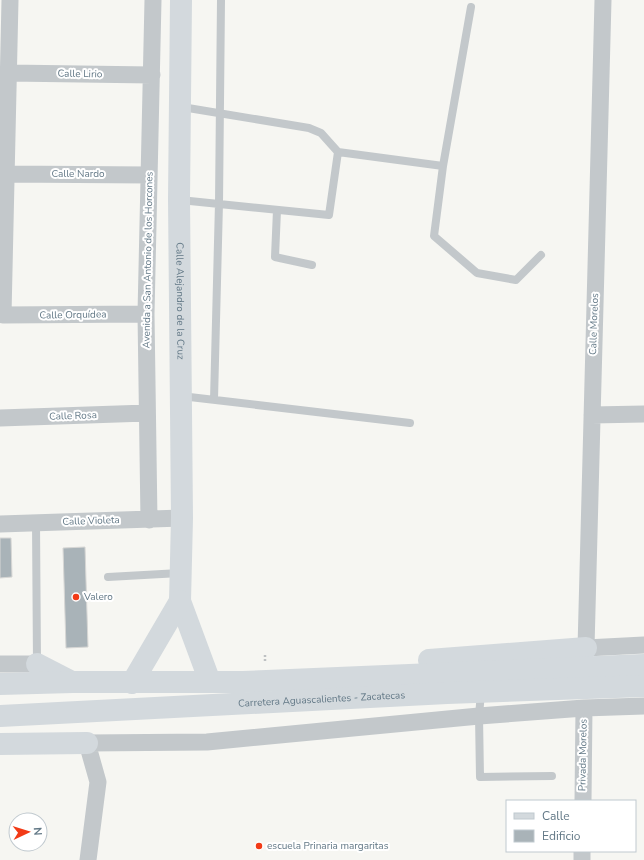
<svg xmlns="http://www.w3.org/2000/svg" width="644" height="860" viewBox="0 0 644 860" font-family="'Nunito Sans',sans-serif">
  <rect width="100%" height="100%" fill="#f6f6f2"/>
  <!-- building -->
  <path fill="#a9b3b8" stroke="#d7d7d5" d="M 0,538 L 11,538 L 12,577 L 0,578 Z
    M 85,547 L 88,647 L 66,648 L 63,548 Z"/>
  <g fill="none" stroke-linecap="round" stroke-linejoin="round">
    <!-- path -->
    <path stroke="#bec1c3" stroke-width="2.5" stroke-dasharray="2 2" stroke-linecap="butt" d="M 265,655 L 265,663"/>
    <!-- lane -->
    <path stroke="#c3c8cb" stroke-width="8" d="M 471,7 L 443,166 L 434,236 L 477,273 L 516,280 L 541,255
      M 182,107 L 309,128 L 321,133 L 338,152 L 443,166
      M 180,200 L 329,215 L 338,152
      M 277,210 L 275,257 L 312,265
      M 181,396 L 410,423
      M 214,400 L 219,203 L 221,0
      M 36,523 L 37,664
      M 108,577 L 180,573
      M 481,692 L 479,716 L 480,777 L 552,776"/>
    <!-- street -->
    <path stroke="#c3c8cb" stroke-width="17" d="M 603,0 L 586,648 L 644,645
      M 9,73 L 152,75
      M 6,174 L 149,175
      M 0,314 L 3,315 L 146,314
      M 3,315 L 10,0
      M 592,415 L 644,414
      M 0,418 L 147,413
      M 149,520 L 146,314 L 153,0
      M 0,524 L 182,518
      M 0,664 L 37,664
      M 583,801 L 584,708
      M 88,860 L 98,782 L 87,743 L 207,742 L 479,716 L 584,708 L 644,706
      M 582,860 L 582,851"/>
    <!-- secondary -->
    <g stroke="#d3d9dd" stroke-width="22">
      <path id="s1" d="M 181,0 L 179,199 L 182,518 L 180,601 L 210,682"/>
      <path d="M 132,683 L 180,601"/>
    </g>
    <!-- highway -->
    <g stroke="#d3d9dd" stroke-width="22">
      <path d="M 429,660 L 586,648"/>
      <path d="M 37,664 L 70,681"/>
      <path d="M 0,684 L 73,682 L 243,682 L 644,665"/>
      <path id="s2" d="M 0,716 L 447,693 L 644,686"/>
      <path d="M 0,744 L 87,743"/>
    </g>
  </g>
  <!-- markers -->
  <g fill="#f23a16" stroke="#fff" stroke-width="1.5">
    <circle cx="76" cy="597" r="4"/>
    <circle cx="259" cy="846" r="4"/>
  </g>
  <g text-anchor="middle" dominant-baseline="central" stroke-width="4" stroke-linejoin="round" paint-order="stroke">
    <!-- street labels -->
    <g font-size="10" fill="#627886" stroke="#fff">
      <text transform="translate(80 74) rotate(1)">Calle Lirio</text>
      <text x="78" y="174">Calle Nardo</text>
      <text transform="translate(148 260) rotate(-89)">Avenida a San Antonio de los Horcones</text>
      <text stroke="none"><textPath href="#s1" startOffset="301">Calle Alejandro de la Cruz</textPath></text>
      <text transform="translate(73 315) rotate(-1)">Calle Orquídea</text>
      <text transform="translate(594 324) rotate(-88)">Calle Morelos</text>
      <text transform="translate(73 416) rotate(-2)">Calle Rosa</text>
      <text transform="translate(91 521) rotate(-2)">Calle Violeta</text>
      <text stroke="none"><textPath href="#s2" startOffset="322">Carretera Aguascalientes - Zacatecas</textPath></text>
      <text transform="translate(583 755) rotate(-89)">Privada Morelos</text>
    </g>
    <!-- poi labels -->
    <g font-size="10" fill="#627886" stroke="#fff" text-anchor="start">
      <text x="84" y="597">Valero</text>
      <text x="267" y="846">escuela Prinaria margaritas</text>
    </g>
  </g>
  <!-- legend -->
  <rect x="506" y="800" width="130" height="52" fill="#ffffff" stroke="#c0c9cf"/>
  <rect x="514" y="813" width="20" height="6" fill="#d3d9dd" stroke="#c0c9cf"/>
  <text x="542" y="820" font-size="12" fill="#627886">Calle</text>
  <rect x="514" y="830" width="20" height="12" fill="#a9b3b8" stroke="#c0c9cf"/>
  <text x="542" y="840" font-size="12" fill="#627886">Edificio</text>
  <!-- north arrow -->
  <g transform="translate(28 832) rotate(86)"><circle r="19" fill="#ffffff" stroke="#c0c9cf"/>
  <path d="M0-3L7 15L0 10L-7 15Z" fill="#f23a16"/>
  <text y="-6" font-size="11" font-weight="bold" text-anchor="middle" fill="#627886">N</text>
  </g>
</svg>
